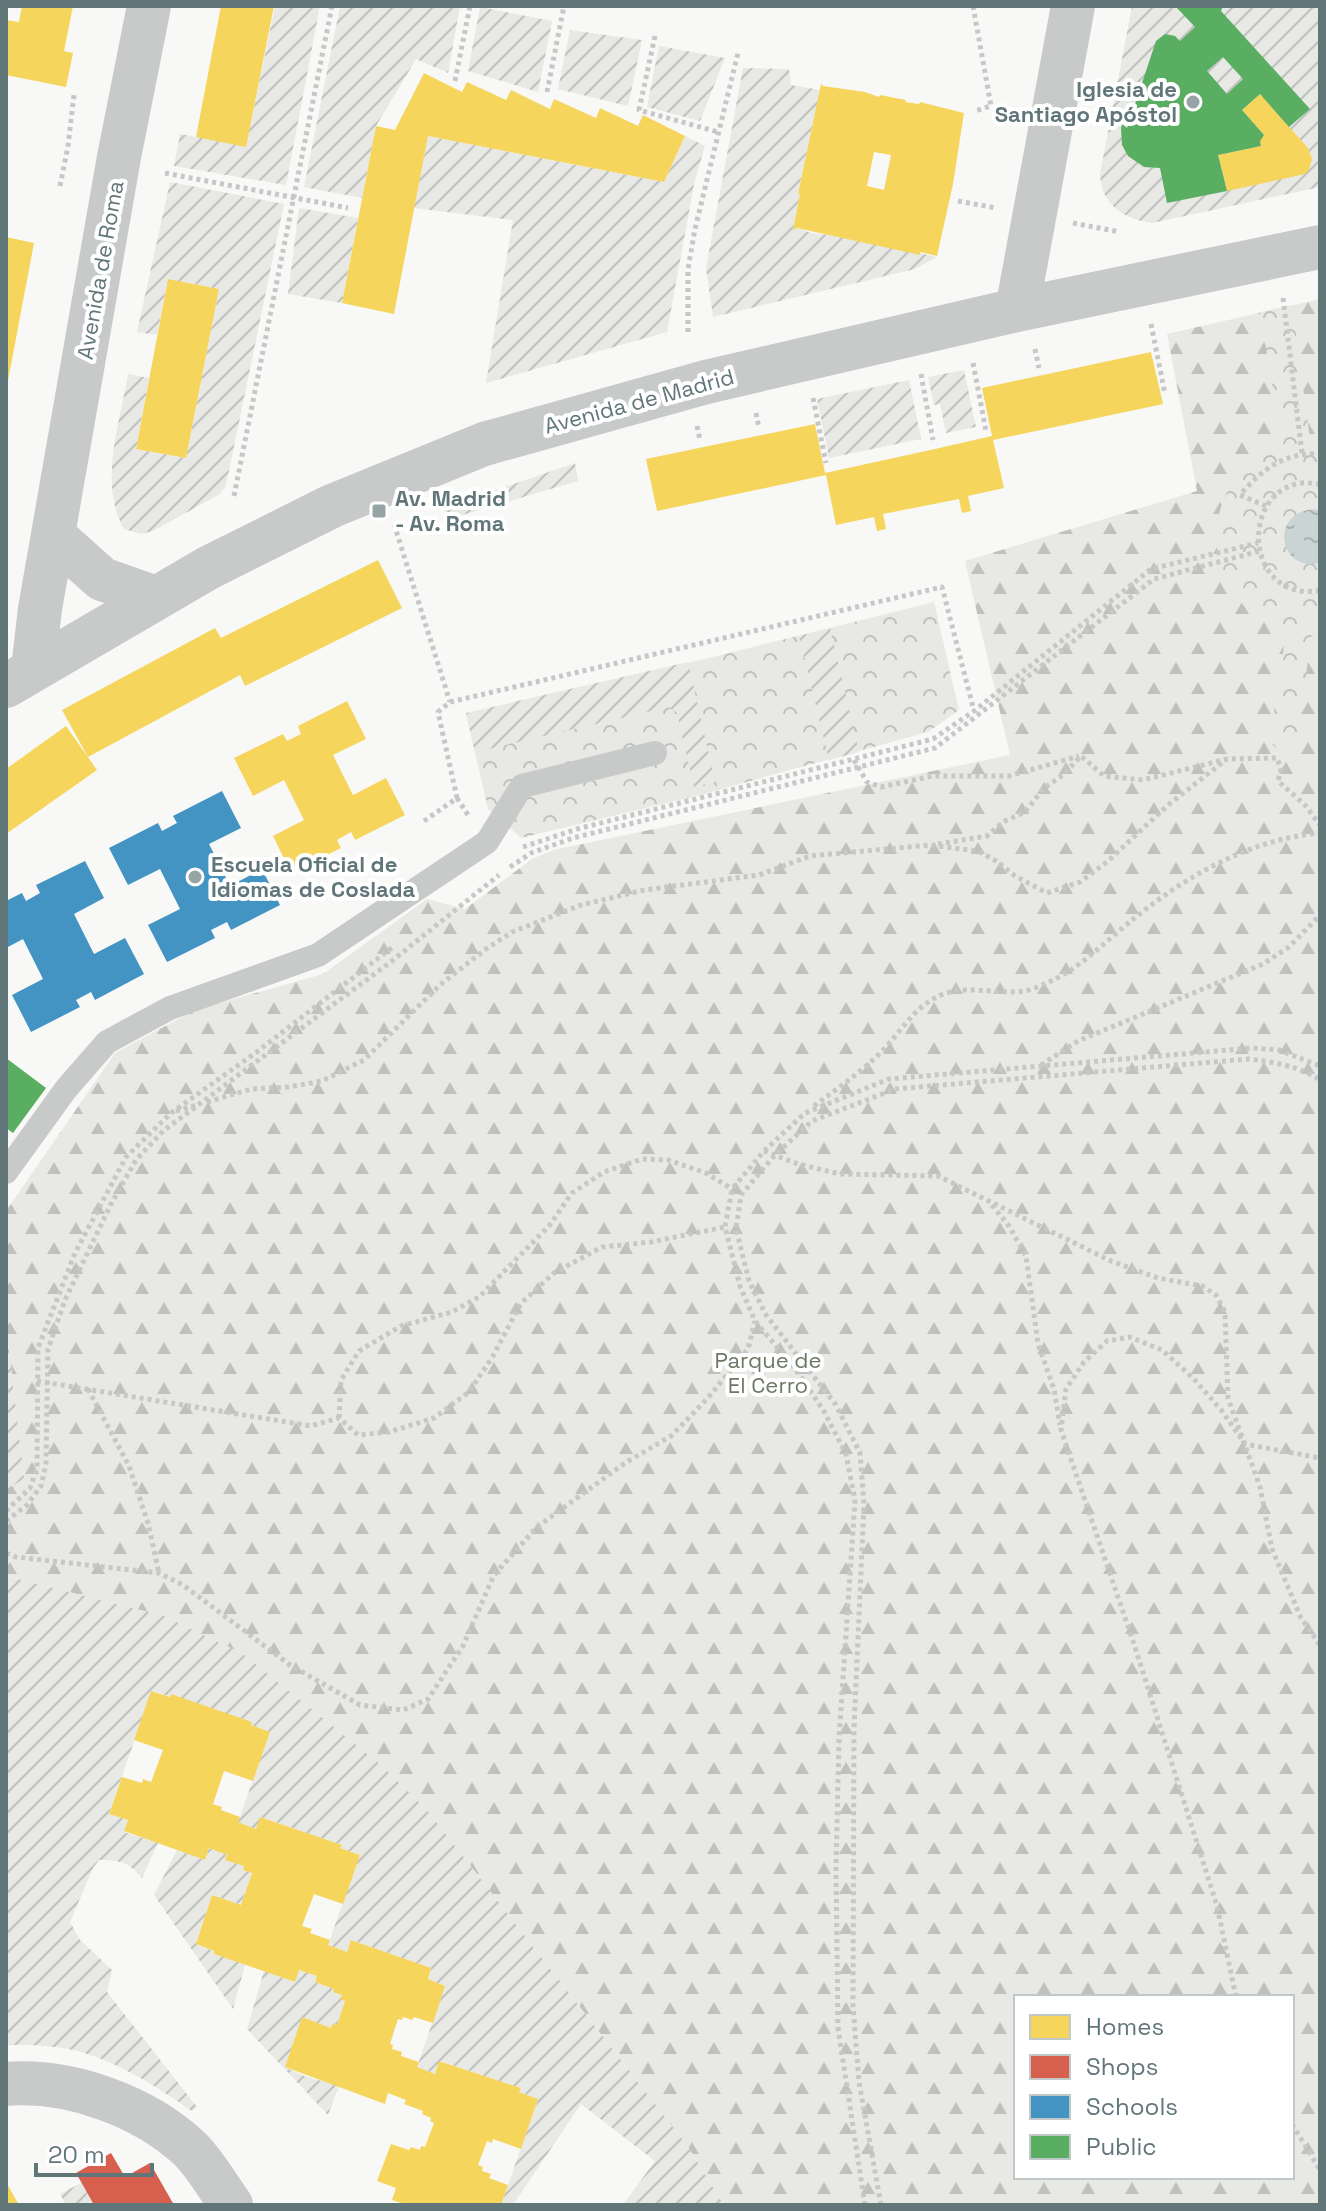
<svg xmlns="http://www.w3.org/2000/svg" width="1326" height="2211" viewBox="0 0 1326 2211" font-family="'Space Grotesk',sans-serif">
  <defs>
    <pattern id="forest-firs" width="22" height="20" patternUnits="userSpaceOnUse" patternTransform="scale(2)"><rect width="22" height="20" fill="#e8e9e5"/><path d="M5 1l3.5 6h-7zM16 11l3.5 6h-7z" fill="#bfc1be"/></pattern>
    <pattern id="park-crowns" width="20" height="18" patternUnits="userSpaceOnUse" patternTransform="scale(2)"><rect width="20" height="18" fill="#e8e9e5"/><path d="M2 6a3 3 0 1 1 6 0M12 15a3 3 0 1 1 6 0" fill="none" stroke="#bfc1be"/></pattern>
    <pattern id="garden-furrows" width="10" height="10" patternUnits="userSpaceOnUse" patternTransform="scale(2)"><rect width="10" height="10" fill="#e8e9e5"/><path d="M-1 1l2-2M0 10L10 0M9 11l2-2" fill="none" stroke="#bfc1be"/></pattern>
    <pattern id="water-ripples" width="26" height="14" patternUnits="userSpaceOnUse" patternTransform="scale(2)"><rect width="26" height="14" fill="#c9d4d4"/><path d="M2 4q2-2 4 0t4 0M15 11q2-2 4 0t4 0" fill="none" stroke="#a7b1b1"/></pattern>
  </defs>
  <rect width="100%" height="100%" fill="#f8f8f7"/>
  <!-- forest -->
  <path fill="url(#forest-firs)" fill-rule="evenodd" d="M 1320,299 L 1320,2205 L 724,2205 L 686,2144 L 483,1882 L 427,1810 L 381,1765 L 243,1654 L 164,1616 L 6,1576 L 6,1489 L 24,1479 L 6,1325 L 6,1211 L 115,1053 L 195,1010 L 323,974 L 427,899 L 465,909 L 532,859 L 553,850 L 1010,755 L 965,561 L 1197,491 L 1167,334 ZM 1016,1997 L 1292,1997 L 1292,2177 L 1016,2177 Z"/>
  <!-- park -->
  <path fill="url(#park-crowns)" d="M 1292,305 L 1310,439 L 1320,441 L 1320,635 L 1311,636 L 1298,739 L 1293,747 L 1280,750 L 1273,745 L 1270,736 L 1286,633 C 1272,625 1255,617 1244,606 C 1210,569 1207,516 1237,476 C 1248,462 1264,449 1282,445 L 1260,312 Z
    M 934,602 L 959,710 L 928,732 L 696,796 L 521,838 L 488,809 L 466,714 L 713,657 Z"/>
  <!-- garden -->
  <path fill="url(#garden-furrows)" d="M 275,6 L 320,6 L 286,185 L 174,166 L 180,134 L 246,146 Z
    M 340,6 L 460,6 L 448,73 L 416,59 L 376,126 L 362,198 L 304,187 Z
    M 1132,6 L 1320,6 L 1320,187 L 1152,223 C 1124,219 1101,205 1100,174 Z
    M 480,7 L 552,21 L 538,92 L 468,71 Z
    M 570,30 L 642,40 L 628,106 L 558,89 Z
    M 659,46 L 725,58 L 700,121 L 647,107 Z
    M 743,68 L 789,69 L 791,85 L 820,90 L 798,193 L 800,194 L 793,230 L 797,228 L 811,233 L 838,236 L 937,257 L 915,269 L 713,317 L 706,268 Z
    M 428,136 L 664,182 L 685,136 L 705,146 L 694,184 L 667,332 L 486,383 L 513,220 L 414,208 Z
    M 170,182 L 284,204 L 226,485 L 220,494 L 153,531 L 141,534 L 124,529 C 98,483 120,423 128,374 L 149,378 L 136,449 L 186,458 L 219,289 L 168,279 L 157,335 L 137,332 Z
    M 299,208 L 358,218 L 342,303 L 288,294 Z
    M 964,370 L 976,427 L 946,433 L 940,404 L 934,405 L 928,377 Z
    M 909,380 L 921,439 L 829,458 L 817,399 Z
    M 575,463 L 578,481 L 449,519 L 444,508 Z
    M 830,628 L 859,752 L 829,760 L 799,636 Z
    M 688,662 L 715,782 L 694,787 L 677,713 L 669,707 L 475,752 L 466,713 Z
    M 6,1325 L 24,1479 L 6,1489 Z
    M 6,1576 L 164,1616 L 243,1654 L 381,1765 L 427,1810 L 483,1882 L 686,2144 L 724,2205 L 623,2205 L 655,2161 L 581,2104 L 513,2205 L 501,2205 L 538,2099 L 519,2092 L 520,2088 L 440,2061 L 435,2074 L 417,2067 L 445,1986 L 428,1979 L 431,1968 L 351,1940 L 347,1952 L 328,1945 L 360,1855 L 340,1848 L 341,1845 L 261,1817 L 256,1829 L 238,1822 L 270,1732 L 251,1725 L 251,1722 L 152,1691 L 109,1813 L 128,1820 L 124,1832 L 158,1843 L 142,1878 C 129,1862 120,1860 99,1860 L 93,1868 L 70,1922 L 80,1940 L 112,1970 L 107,1992 L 197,2107 L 192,2111 C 159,2088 120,2063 81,2052 C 57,2045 31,2045 6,2045 Z
    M 209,1848 L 227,1855 L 244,1866 L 243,1870 L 252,1873 L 241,1905 L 212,1895 L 196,1944 L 245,1965 L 233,2009 L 154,1895 L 177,1850 L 205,1860 Z
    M 299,1970 L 317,1976 L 315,1982 L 334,1989 L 333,1992 L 342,1995 L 345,2001 L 337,2025 L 332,2024 L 331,2028 L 302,2018 L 285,2067 L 304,2076 L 339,2086 L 328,2115 L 247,2029 L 264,1971 L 294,1982 Z
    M 81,2183 L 94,2205 L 66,2205 L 60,2194 Z"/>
  <!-- water -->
  <path fill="url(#water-ripples)" d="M 1315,509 L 1320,511 L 1320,563 C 1279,573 1268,512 1315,509 Z"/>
  <!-- homes -->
  <path fill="#f6d55c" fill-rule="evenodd" d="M 22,6 L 73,6 L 64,51 L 73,53 L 66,87 L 6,75 L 6,20 L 19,22 Z
    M 221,6 L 274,6 L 246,147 L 196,137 Z
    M 424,73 L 462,92 L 467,82 L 506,100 L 511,90 L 550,109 L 554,99 L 596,118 L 600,108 L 638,126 L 643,115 L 685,136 L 664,182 L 428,136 L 394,314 L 342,303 L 376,126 L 395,130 Z
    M 821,84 L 823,86 L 865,92 L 879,97 L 880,95 L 906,100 L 905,102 L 919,104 L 920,102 L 964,113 L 953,184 L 937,256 L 920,252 L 920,255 L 797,228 L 793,230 L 800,194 L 798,194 ZM 874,152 L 891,155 L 884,190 L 867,186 Z
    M 1260,94 L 1308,148 L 1312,159 L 1309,170 L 1305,174 L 1227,191 L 1218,155 L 1261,146 L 1260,141 L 1264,135 L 1242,110 Z
    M 6,237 L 34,243 L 7,386 L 6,386 Z
    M 168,279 L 219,289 L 186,458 L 136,449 Z
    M 1151,352 L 1163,404 L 993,440 L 1004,488 L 968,496 L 971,511 L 962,513 L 959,499 L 883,514 L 886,529 L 877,531 L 874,517 L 836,525 L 826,475 L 657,511 L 646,459 L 815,424 L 825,473 L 935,449 L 992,436 L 982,388 Z
    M 378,560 L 402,608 L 245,686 L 240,675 L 88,757 L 62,710 L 215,628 L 221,638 Z
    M 347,701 L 366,739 L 333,755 L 353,795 L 386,778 L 405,815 L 355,840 L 351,832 L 337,840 L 341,848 L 291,873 L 273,836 L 304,820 L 284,780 L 253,796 L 234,758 L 283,734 L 287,741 L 301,734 L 298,726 Z
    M 66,726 L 97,770 L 6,834 L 6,769 Z
    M 151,1691 L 170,1697 L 171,1694 L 252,1722 L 251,1725 L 270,1732 L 253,1781 L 224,1771 L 213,1804 L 222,1807 L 221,1810 L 240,1817 L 238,1822 L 256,1829 L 260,1817 L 342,1845 L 340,1848 L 360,1855 L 343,1904 L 314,1894 L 302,1926 L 312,1929 L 310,1933 L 330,1940 L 328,1945 L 347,1952 L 351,1940 L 431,1968 L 428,1979 L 445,1986 L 433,2023 L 414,2017 L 412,2020 L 403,2017 L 402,2020 L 398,2019 L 390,2044 L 393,2045 L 392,2049 L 402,2052 L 401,2056 L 419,2062 L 417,2067 L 435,2074 L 439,2061 L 521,2088 L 519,2092 L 538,2099 L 521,2149 L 493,2139 L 492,2143 L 487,2141 L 478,2165 L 483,2167 L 482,2171 L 491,2174 L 489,2178 L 508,2185 L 501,2205 L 407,2205 L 392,2200 L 396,2188 L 377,2181 L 391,2144 L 409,2150 L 411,2147 L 420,2150 L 421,2146 L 425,2147 L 434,2123 L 430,2121 L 431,2118 L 422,2114 L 423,2111 L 404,2104 L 406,2100 L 388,2093 L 385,2104 L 285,2067 L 302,2017 L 331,2028 L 332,2024 L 337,2025 L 345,2001 L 340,1999 L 342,1995 L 333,1992 L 334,1989 L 315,1982 L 317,1976 L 299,1970 L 295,1982 L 214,1954 L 214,1951 L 196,1944 L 212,1895 L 241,1905 L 252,1873 L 243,1870 L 244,1866 L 225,1860 L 227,1855 L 209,1848 L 205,1860 L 124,1831 L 128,1820 L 109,1814 L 122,1777 L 142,1783 L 143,1779 L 151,1782 L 163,1750 L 134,1740 Z
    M 6,2182 L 19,2205 L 6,2205 Z"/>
  <!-- shops -->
  <path fill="#d6604d" d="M 111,2153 L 125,2177 L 150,2163 L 174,2205 L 94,2205 L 76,2173 Z"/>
  <!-- schools -->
  <path fill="#4393c3" d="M 222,791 L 241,828 L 209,844 L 230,886 L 262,869 L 280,905 L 231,930 L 227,922 L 211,930 L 215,938 L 167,962 L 148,925 L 180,909 L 160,869 L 128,885 L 109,848 L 158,823 L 162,831 L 177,823 L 173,816 Z
    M 85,861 L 104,898 L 74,914 L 94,954 L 125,938 L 144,974 L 95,1000 L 91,992 L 76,1000 L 80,1007 L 31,1032 L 12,995 L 43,979 L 23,939 L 6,948 L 6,901 L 22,893 L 26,901 L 40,893 L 36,885 Z"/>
  <!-- public -->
  <path fill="#5aae61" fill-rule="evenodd" d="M 1179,6 L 1223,6 L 1221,11 L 1310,109 L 1289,127 L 1260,94 L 1242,110 L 1264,135 L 1260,141 L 1261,146 L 1218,155 L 1227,191 L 1167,203 L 1160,168 L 1144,167 L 1128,156 L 1122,145 L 1121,128 L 1122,124 L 1127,128 L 1156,41 L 1165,34 L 1175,36 L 1180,41 L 1195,27 L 1177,8 ZM 1223,57 L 1243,79 L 1227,94 L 1207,71 Z
    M 6,1058 L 46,1088 L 13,1133 L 6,1128 Z"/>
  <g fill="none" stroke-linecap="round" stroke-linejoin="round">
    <!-- path -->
    <path stroke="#c6c8c8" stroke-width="5" stroke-dasharray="4 4" stroke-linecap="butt" d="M 973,6 L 991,106 L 975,111
      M 655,36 L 639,110 L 718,132
      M 455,81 L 470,6
      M 547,92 L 564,6
      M 165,173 L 348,208
      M 60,186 L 68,146 L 74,95
      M 958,201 L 996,208
      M 1073,223 L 1120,232
      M 1283,298 L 1302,453
      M 1151,324 L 1165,394
      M 688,332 L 688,269 L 695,229 L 738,53
      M 1035,349 L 1039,368
      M 973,363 L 986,431
      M 921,374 L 933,440
      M 813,398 L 826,463
      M 756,413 L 759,428
      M 697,426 L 700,440
      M 1320,484 C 1314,484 1307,482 1301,483 C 1244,492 1245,583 1301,591 C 1307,592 1314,591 1320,591
      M 234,496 L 332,6
      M 1266,506 L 1240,495 C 1262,469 1285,452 1320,454
      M 394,524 L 450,702
      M 854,760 L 867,782 L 881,787 L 933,776 L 1009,776 L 1079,756
      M 457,798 L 468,815
      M 424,821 L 457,798 L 438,712 L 450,702 L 942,587 L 974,711
      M 938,844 L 987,836 L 1003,822 L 1025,812 L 1044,788 L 1063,775 L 1081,756 L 1104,776 L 1143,780 L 1227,759 L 1277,758 L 1281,769 L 1278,781 L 1305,805 L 1320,825
      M 523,847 L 577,829 L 933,739 L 974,711 L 1151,569 L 1258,543
      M 510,867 L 531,853 L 573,838 L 935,748 L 1154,579 L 1260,551
      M 1041,1065 L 1078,1041 L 1263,964 L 1289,947 L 1320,915
      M 207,1102 L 251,1089 L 289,1087 L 322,1081 L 364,1060 L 440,985 L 486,949 L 512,932 L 581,905 L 644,890 L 759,875 L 810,856 L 930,845 L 978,851 L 998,862 L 1015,876 L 1047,893 L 1080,882 L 1107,862 L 1168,805 L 1227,759
      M 814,1106 C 838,1088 863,1071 884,1049 C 902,1030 915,1006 941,995 C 967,984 998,995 1025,991 C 1034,989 1045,984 1053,980 C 1081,967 1107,940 1131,921 C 1184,877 1250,839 1320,833
      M 176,1111 L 197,1105
      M 764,1151 L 798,1164 L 840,1174 L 938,1176 L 1111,1261 L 1158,1278 L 1202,1286 L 1216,1295 L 1225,1312 L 1228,1398 L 1260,1487 L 1272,1549 L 1301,1618 L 1320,1645
      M 992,1205 L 1009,1226 L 1026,1256 L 1038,1344 L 1054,1389 L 1060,1425
      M 37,1381 L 311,1426 L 339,1418 L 358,1435 L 389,1432 L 434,1418 L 469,1392 L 493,1356 L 521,1303 L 554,1273 L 602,1247 L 651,1242 L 725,1227
      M 88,1389 L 129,1466 L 148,1523 L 159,1573
      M 339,1418 L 341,1380 L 359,1351 L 401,1326 L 452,1312 L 479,1297 L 549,1226 L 572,1193 L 604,1172 L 642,1159 L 668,1160 L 706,1173 L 732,1189
      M 6,1511 L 30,1488 L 37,1469 L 38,1348 L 75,1253 L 126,1157 L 171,1113 L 254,1054 L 394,946
      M 6,1521 L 27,1505 L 41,1486 L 46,1464 L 48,1349 L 65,1300 L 111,1204 L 136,1160 L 163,1131 L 388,964 L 499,875
      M 6,1553 L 16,1557 L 159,1573 L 183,1585 L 290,1665 L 360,1705 L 403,1710 L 428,1699 L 463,1646 L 494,1575 L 537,1527 L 625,1463 L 671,1436 L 707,1399 L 748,1349 L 755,1321
      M 1236,1997 L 1217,1906 L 1134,1644 L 1061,1430 L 1066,1389 L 1084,1362 L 1107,1341 L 1130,1337 L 1162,1350 L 1193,1378 L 1222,1411 L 1245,1444 L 1320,1458
      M 1292,2124 L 1320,2170
      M 865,2205 L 838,2028 L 836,1869 L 839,1739 L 855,1500 L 846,1454 L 825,1413 L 797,1371 L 755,1321 L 740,1286 L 725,1227 L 732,1189 L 764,1151 L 805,1113 L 889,1079 L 1252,1048 L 1279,1050 L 1320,1066
      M 881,2205 L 859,2082 L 853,2006 L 854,1728 L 864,1504 L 860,1453 L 836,1405 L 766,1315 L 749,1281 L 736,1229 L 741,1195 L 775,1155 L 812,1121 L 895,1089 L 1249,1059 C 1273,1062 1299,1066 1320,1080"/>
    <!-- lane -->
    <path stroke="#c8caca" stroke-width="24" d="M 6,1172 L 66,1089 L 107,1042 L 170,1008 L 318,955 L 487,842 L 522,786 L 655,753"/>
    <!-- street -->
    <path stroke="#c8caca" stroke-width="44" d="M 1017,310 L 1073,6
      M 54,536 L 102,579 L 156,598
      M 33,669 L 40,609 L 119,157 L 149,6
      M 6,686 L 208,568 L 332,506 L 484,444 L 706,382 L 1017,310 L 1320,247
      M 6,2084 C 70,2079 144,2106 190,2149 C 206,2165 218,2187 231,2205"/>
  </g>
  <!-- markers -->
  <g fill="#96a4a5" stroke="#fff" stroke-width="3">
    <circle cx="1193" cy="102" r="8"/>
    <rect x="371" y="503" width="16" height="16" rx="4"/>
    <circle cx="195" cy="877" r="8"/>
  </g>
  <g text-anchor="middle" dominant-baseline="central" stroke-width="8" stroke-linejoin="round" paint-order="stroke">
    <!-- poi labels -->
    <g font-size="22" font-weight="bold" fill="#617679" stroke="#fff" text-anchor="start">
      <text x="1177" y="89" text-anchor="end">Iglesia de<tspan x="1177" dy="25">Santiago Apóstol</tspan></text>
      <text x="395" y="498">Av. Madrid<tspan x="395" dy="25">- Av. Roma</tspan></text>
      <text x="211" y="864">Escuela Oficial de<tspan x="211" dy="25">Idiomas de Coslada</tspan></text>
    </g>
    <!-- street labels -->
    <g font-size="22" fill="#617679" stroke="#fff">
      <text transform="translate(100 270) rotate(-80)">Avenida de Roma</text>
      <text transform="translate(639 401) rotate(-15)">Avenida de Madrid</text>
    </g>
    <!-- park labels -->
    <g font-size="22" fill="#6d7864" stroke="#fff">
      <text x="768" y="1360">Parque de<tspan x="768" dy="25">El Cerro</tspan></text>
    </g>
  </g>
  <!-- border -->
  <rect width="1326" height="2211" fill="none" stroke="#617679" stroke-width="16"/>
  <!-- legend -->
  <rect x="1014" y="1995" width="280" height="184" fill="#ffffff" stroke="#c0c8c9" stroke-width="2"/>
  <rect x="1030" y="2015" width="40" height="24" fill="#f6d55c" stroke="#c0c8c9" stroke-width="2"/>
  <text x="1086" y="2035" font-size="24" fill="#617679">Homes</text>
  <rect x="1030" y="2055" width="40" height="24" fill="#d6604d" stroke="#c0c8c9" stroke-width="2"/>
  <text x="1086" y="2075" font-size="24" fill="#617679">Shops</text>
  <rect x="1030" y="2095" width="40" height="24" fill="#4393c3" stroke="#c0c8c9" stroke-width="2"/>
  <text x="1086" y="2115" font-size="24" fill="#617679">Schools</text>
  <rect x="1030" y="2135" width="40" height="24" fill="#5aae61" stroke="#c0c8c9" stroke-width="2"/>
  <text x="1086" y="2155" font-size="24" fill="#617679">Public</text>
  <!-- scale -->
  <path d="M36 2163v12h116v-12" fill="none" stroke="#617679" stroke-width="4"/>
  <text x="48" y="2163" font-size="24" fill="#617679" stroke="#ffffff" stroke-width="6" paint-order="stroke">20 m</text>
</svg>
